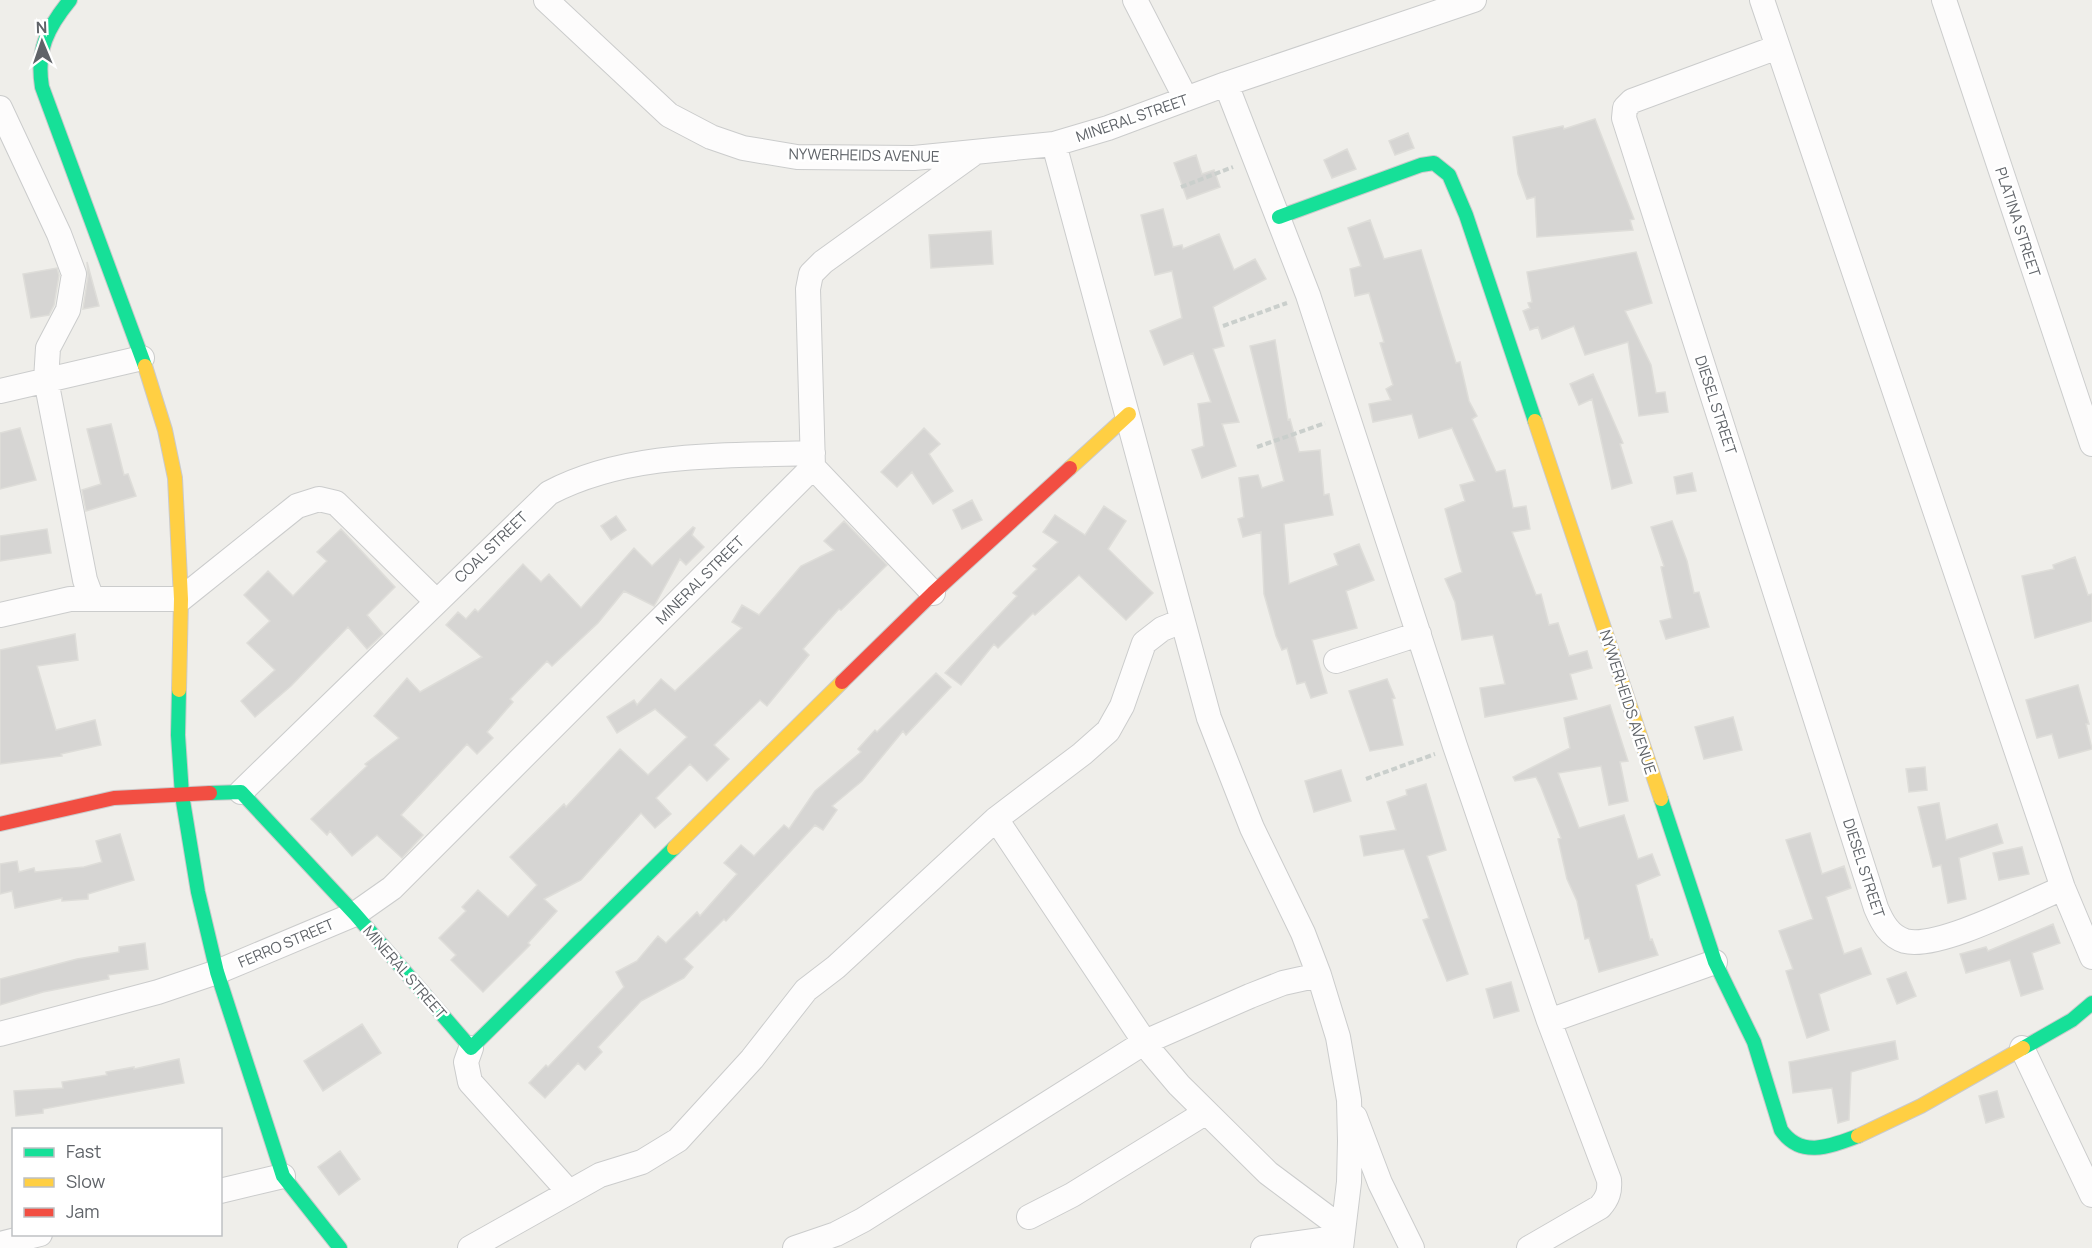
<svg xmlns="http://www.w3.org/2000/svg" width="2092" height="1248" viewBox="0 0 2092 1248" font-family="Manrope,sans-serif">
  <rect width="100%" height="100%" fill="#efeeea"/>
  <!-- building -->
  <path fill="#d6d5d3" stroke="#deddd9" stroke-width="1.5" d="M 1595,119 L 1634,219 L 1630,220 L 1633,230 L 1537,237 L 1535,197 L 1527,199 L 1518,174 L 1513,137 L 1563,126 L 1564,129 Z
    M 1408,133 L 1414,148 L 1395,155 L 1389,141 Z
    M 1347,149 L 1356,169 L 1332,178 L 1324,160 Z
    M 1196,155 L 1202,174 L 1214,170 L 1220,187 L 1187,199 L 1174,163 Z
    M 1163,209 L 1173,247 L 1182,245 L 1183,249 L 1219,234 L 1234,270 L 1255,259 L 1266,279 L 1213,307 L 1224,346 L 1213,349 L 1239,422 L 1222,424 L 1236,466 L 1202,478 L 1192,450 L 1204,446 L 1198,404 L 1211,402 L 1193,353 L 1164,365 L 1150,331 L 1182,318 L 1172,271 L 1155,275 L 1141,215 Z
    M 1370,220 L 1384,259 L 1421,250 L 1456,363 L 1460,362 L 1469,401 L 1477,416 L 1472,419 L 1496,472 L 1505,470 L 1513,508 L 1526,506 L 1530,529 L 1512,532 L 1536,595 L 1541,594 L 1549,625 L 1558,623 L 1569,656 L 1587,651 L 1592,668 L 1570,674 L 1577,699 L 1485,717 L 1480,688 L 1505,684 L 1493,635 L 1462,640 L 1455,602 L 1445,579 L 1462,572 L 1445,509 L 1465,501 L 1460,485 L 1475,481 L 1452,428 L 1419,438 L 1412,414 L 1373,422 L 1369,404 L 1391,400 L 1386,389 L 1393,385 L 1380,343 L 1384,342 L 1369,293 L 1355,296 L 1350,269 L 1361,266 L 1348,228 Z
    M 991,231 L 993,264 L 931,268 L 929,235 Z
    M 1636,252 L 1652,303 L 1625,311 L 1651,365 L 1656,393 L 1665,392 L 1668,412 L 1639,416 L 1628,342 L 1585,355 L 1574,326 L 1542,339 L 1538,327 L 1530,330 L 1523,311 L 1530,308 L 1528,303 L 1532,302 L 1527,272 Z
    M 87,262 L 99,306 L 83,309 L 88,276 Z
    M 57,268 L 59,275 L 54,305 L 49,315 L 31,318 L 23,274 Z
    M 1275,340 L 1288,420 L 1290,419 L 1299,452 L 1320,450 L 1324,495 L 1329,494 L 1333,515 L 1284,524 L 1289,584 L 1338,565 L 1334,554 L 1359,544 L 1374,580 L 1346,591 L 1357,628 L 1312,640 L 1327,693 L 1311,698 L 1305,682 L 1297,684 L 1287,648 L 1282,650 L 1276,636 L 1264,594 L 1261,532 L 1243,537 L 1238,519 L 1244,517 L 1239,478 L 1258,475 L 1262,488 L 1284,481 L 1250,346 Z
    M 1593,374 L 1623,443 L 1620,444 L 1632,483 L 1612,489 L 1592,399 L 1579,405 L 1570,384 Z
    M 111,424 L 124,475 L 128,474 L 136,496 L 86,511 L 82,490 L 101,484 L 87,429 Z
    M 20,428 L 36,480 L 0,489 L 0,433 Z
    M 924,428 L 940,444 L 929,454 L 953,491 L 933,504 L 912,472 L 897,487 L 881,472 Z
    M 1692,473 L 1696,491 L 1677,494 L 1674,477 Z
    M 972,500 L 982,520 L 962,529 L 953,510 Z
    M 1104,506 L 1126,521 L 1108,549 L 1153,593 L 1126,620 L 1079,575 L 1035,615 L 1033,613 L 998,648 L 994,644 L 961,685 L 945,673 L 1017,596 L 1013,593 L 1037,569 L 1033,566 L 1058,542 L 1043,532 L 1055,515 L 1085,535 Z
    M 616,516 L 626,530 L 611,540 L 601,526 Z
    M 844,521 L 887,565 L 841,610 L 839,609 L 803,649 L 809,655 L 767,706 L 760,700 L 714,745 L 729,759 L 707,781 L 690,764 L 656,798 L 671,814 L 655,828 L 641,813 L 581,880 L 544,899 L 557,911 L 528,943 L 530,945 L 483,992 L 451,960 L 456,955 L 439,938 L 466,911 L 462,907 L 478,890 L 508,917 L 537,885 L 510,857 L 564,804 L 566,807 L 620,749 L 648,775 L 687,737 L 655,709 L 617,733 L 607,717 L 634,700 L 637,705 L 661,679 L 675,691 L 742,628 L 732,622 L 742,605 L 759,615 L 801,566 L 834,550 L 824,541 Z
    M 1672,521 L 1687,561 L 1694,593 L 1699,592 L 1709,627 L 1666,639 L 1660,621 L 1672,618 L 1661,567 L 1664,566 L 1651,527 Z
    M 693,527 L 695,528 L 692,535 L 704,547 L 686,565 L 680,559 L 654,606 L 624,591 L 598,623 L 552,666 L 547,661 L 510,699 L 513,702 L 487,732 L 493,738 L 477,754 L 467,744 L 401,815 L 423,835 L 402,858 L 377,835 L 352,856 L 330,831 L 327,835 L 311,819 L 367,766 L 365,764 L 399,738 L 374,716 L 407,678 L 420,692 L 482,657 L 446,625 L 458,612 L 466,619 L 475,609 L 478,612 L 523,564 L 541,582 L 549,574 L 581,608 L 634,548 L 652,566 Z
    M 47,529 L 51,553 L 0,561 L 0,536 Z
    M 341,529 L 395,587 L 367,615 L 383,634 L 367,649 L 348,627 L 291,686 L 255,717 L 241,701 L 275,670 L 247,643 L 270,621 L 244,595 L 268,571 L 293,596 L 327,561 L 317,552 Z
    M 2075,557 L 2088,595 L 2092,594 L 2092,621 L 2035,638 L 2022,576 L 2054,569 L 2053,565 Z
    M 75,634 L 78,660 L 37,666 L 56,730 L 95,720 L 101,745 L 61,754 L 62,756 L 0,764 L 0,650 Z
    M 936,673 L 951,687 L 906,735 L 903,731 L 862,781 L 832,806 L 837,810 L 823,830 L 815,825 L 726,921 L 724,919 L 684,959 L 693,967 L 684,978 L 641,1001 L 598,1047 L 602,1052 L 585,1070 L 578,1063 L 545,1098 L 529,1083 L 546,1065 L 548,1067 L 624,987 L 616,972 L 637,961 L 658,936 L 666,943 L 697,912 L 700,916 L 737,874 L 724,863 L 741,845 L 754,856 L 784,825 L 789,829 L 815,791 L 861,752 L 858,749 L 875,730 L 877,732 Z
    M 1387,679 L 1395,698 L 1392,699 L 1403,745 L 1370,751 L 1349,691 Z
    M 2078,685 L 2089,724 L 2086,724 L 2092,749 L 2059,758 L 2052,734 L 2037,738 L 2026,700 Z
    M 1610,705 L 1628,761 L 1620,762 L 1628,801 L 1609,805 L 1601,766 L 1558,773 L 1579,828 L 1624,815 L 1638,859 L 1652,854 L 1660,875 L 1636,885 L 1650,940 L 1652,939 L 1658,955 L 1599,972 L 1589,938 L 1585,939 L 1577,901 L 1567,879 L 1558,839 L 1561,838 L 1541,787 L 1536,777 L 1515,781 L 1513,777 L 1570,748 L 1564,718 Z
    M 1733,717 L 1742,750 L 1704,759 L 1695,727 Z
    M 1925,767 L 1927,790 L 1909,792 L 1906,769 Z
    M 1341,770 L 1351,801 L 1314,812 L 1305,781 Z
    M 1426,784 L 1446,850 L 1427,856 L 1468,974 L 1447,981 L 1423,920 L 1429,918 L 1404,849 L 1364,856 L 1360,836 L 1396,830 L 1387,802 L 1407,795 L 1406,790 Z
    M 1939,803 L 1946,840 L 1997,824 L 2003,843 L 1959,858 L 1966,899 L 1948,903 L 1941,865 L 1933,867 L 1918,807 Z
    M 1810,833 L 1822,874 L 1844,866 L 1851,888 L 1826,897 L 1844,954 L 1861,948 L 1871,974 L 1819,994 L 1829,1030 L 1807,1038 L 1786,971 L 1793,969 L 1779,931 L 1813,919 L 1786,840 Z
    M 120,834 L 134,880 L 88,894 L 88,899 L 62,901 L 62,898 L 15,908 L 12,891 L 0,894 L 0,864 L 17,861 L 19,872 L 34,868 L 35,872 L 84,867 L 102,862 L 96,841 Z
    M 2022,847 L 2029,874 L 1999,880 L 1993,853 Z
    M 2053,924 L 2060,943 L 2032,953 L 2043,989 L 2021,996 L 2010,960 L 1966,973 L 1960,954 L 1986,947 L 1988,951 Z
    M 145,943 L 148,969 L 108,975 L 109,979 L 43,992 L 0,1005 L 0,979 L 77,959 L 119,952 L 119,947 Z
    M 1906,972 L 1916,996 L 1897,1004 L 1887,979 Z
    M 1511,982 L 1519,1011 L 1494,1018 L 1486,989 Z
    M 362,1024 L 381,1053 L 323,1091 L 304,1061 Z
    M 1895,1041 L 1898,1059 L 1851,1072 L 1849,1120 L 1838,1123 L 1832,1088 L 1793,1093 L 1789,1062 Z
    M 179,1059 L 184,1083 L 43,1109 L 43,1113 L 16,1116 L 14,1091 L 63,1088 L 62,1082 L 107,1075 L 106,1072 L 134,1067 L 134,1069 Z
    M 1997,1091 L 2004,1117 L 1986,1123 L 1979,1096 Z
    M 340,1151 L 360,1179 L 339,1195 L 318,1167 Z"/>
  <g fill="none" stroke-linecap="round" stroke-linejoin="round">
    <defs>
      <path id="street" d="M 546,0 L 669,115 L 711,137 L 743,148 L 797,157 L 914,158 L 1054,144 L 1108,128 L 1226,84 L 1474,0
        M 1135,0 L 1186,99
        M 1762,0 L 2063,888 L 2092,957
        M 1944,0 L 2092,444
        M 1778,47 L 1632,101 L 1625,108 L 1624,118 L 1876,908 C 1882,922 1889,936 1905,941 C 1938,950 2029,902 2063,888
        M 1226,84 L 1308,295 L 1455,746 L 1549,1021 L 1609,1180 C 1610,1191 1608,1198 1600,1207 L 1529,1248
        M 0,108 L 59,234 L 74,274 L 68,310 L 48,348 L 46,380 L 85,580 L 92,599
        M 1054,144 L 1209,718 L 1252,828 L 1303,933 L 1319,975 L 1338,1037 L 1349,1100 L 1350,1141 L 1349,1182 L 1341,1248
        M 0,391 L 142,358
        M 813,467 L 808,289 L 811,274 L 823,262 L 973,154
        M 0,615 L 70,599 L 181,599 L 297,506 L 319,499 L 336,503 L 436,601
        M 1336,661 L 1419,634
        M 241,792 L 549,493 C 629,451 726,456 813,453
        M 996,819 L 1152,1053 L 1179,1085 L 1268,1173 L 1343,1229
        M 1549,1021 L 1715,962
        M 0,1034 L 158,992 L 217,972 L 355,914 L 392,888 L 813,467 L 933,593
        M 471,1048 L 466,1062 L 470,1082 L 569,1192
        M 2022,1048 L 2092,1195
        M 1355,1117 L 1380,1183 L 1412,1248
        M 220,1191 L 283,1176
        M 1029,1217 L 1072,1195 L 1205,1113
        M 0,1244 L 40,1234
        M 470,1248 L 600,1175 L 642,1162 L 678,1140 L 752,1059 L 806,990 L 836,967 L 996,819 L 1082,754 L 1108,731 L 1122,706 L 1144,643 L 1162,629 L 1182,621
        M 795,1248 L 836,1234 L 863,1220 L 1145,1042 L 1250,996 L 1283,983 L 1319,975
        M 1263,1248 L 1342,1237"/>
      <path id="fast" d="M 70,0 C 47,28 36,51 42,87 L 145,366
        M 1279,217 L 1421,165 L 1434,163 L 1449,175 L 1466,215 L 1535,421
        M 179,690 L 178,735 L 182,795 L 198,892 L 217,972 L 283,1176 L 340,1248
        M 210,793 L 241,792 L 355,914 L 471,1048 L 674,848
        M 1661,799 L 1715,962 L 1754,1042 L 1781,1130 C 1801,1159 1831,1146 1858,1136
        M 2023,1048 L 2072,1020 L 2092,1003"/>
      <path id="slow" d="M 145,366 L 165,430 L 175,478 L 181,599 L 179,690
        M 1535,421 L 1661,799
        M 1070,468 L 1129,414
        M 674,848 L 842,682
        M 1858,1136 L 1921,1106 L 2023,1048"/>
      <path id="jam" d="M 842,682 L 933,593 L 1070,468
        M 0,824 L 114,798 L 210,793"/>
    </defs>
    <!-- street casing -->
    <use href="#street" stroke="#cbcccc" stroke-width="26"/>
    <!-- fast casing -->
    <use href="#fast" stroke="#cacacb" stroke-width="16"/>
    <!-- slow casing -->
    <use href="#slow" stroke="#cacacb" stroke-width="16"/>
    <!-- jam casing -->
    <use href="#jam" stroke="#cacacb" stroke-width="16"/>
    <!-- path -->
    <path stroke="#cacfcc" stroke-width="4" stroke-dasharray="6 3" stroke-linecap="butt" d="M 1181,187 L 1233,167
      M 1223,326 L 1287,303
      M 1257,447 L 1325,423
      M 1366,779 L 1435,754"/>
    <!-- street -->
    <use href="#street" stroke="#fdfcfc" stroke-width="24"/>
    <!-- fast -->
    <use href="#fast" stroke="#16e098" stroke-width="14"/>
    <!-- slow -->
    <use href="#slow" stroke="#ffcf43" stroke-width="14"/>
    <!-- jam -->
    <use href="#jam" stroke="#f24e42" stroke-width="14"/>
  </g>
  <g text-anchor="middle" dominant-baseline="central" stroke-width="5" stroke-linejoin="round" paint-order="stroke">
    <!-- street labels -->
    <g font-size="15" fill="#5f6368" stroke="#fff">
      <text transform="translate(1132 118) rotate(-19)">MINERAL STREET</text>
      <text transform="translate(864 155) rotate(1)">NYWERHEIDS AVENUE</text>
      <text transform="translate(2018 222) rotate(72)">PLATINA STREET</text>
      <text transform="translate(1716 405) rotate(72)">DIESEL STREET</text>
      <text transform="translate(491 547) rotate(-44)">COAL STREET</text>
      <text transform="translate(700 580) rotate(-45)">MINERAL STREET</text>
      <text transform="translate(1628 702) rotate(72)">NYWERHEIDS AVENUE</text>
      <text transform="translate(1864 868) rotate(72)">DIESEL STREET</text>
      <text transform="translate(286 943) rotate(-23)">FERRO STREET</text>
      <text transform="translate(405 972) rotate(49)">MINERAL STREET</text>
    </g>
  </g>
  <!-- legend -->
  <rect x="12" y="1128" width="210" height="108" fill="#ffffff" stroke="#bfc1c3" stroke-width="1.5"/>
  <rect x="24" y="1148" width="30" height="9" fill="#16e098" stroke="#bfc1c3" stroke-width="1.5"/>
  <text x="66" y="1158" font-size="18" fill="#5f6368">Fast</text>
  <rect x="24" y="1178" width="30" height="9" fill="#ffcf43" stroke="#bfc1c3" stroke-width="1.5"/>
  <text x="66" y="1188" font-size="18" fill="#5f6368">Slow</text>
  <rect x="24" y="1208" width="30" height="9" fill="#f24e42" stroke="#bfc1c3" stroke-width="1.5"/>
  <text x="66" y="1218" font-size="18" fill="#5f6368">Jam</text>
  <!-- north arrow -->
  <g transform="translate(42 42) rotate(358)" stroke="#ffffff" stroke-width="4.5" paint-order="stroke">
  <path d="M0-4.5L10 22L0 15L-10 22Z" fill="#5f6368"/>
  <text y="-9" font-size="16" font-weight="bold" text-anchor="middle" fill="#5f6368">N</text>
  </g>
</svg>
